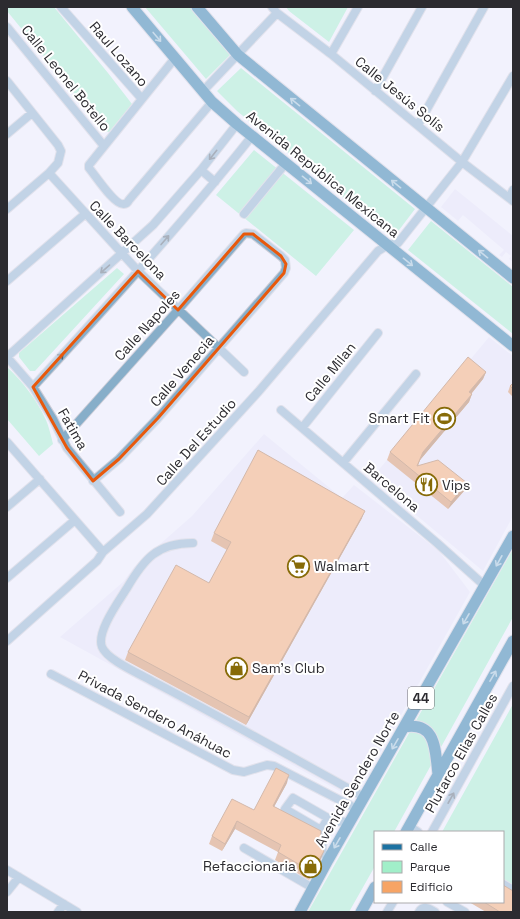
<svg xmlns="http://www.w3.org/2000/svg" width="520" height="919" viewBox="0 0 520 919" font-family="'Space Grotesk',sans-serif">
  <rect width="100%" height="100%" fill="#f2f2fd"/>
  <!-- built -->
  <path fill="#e6e5f8" d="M 455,189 L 513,236 L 513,262 L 509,259 L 511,256 L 506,252 L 502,257 L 499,255 L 504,250 L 463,215 L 458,221 L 441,207 Z
    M 489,337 L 513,356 L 513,516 L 483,571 L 372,478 Z
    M 264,434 L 342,498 L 354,485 L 439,551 L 470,592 L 354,799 L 60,637 L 123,582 L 134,567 L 192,516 Z"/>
  <!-- green -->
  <path fill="#a1efc9" d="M 7,7 L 54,7 L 108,73 L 132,104 L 109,132 L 105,131 L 7,11 Z
    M 145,7 L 190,7 L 230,55 L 206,79 Z
    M 286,7 L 348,7 L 329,42 L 289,11 Z
    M 241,68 L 415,209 L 393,238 L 237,111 L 217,91 Z
    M 254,150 L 354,230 L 316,276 L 216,195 Z
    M 431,221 L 513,287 L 513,334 L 408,250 Z
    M 117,268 L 124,274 L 35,371 L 30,371 L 19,357 L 19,353 Z
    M 7,367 C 23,382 37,400 46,420 C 49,427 51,436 53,444 L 39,456 L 7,419 Z
    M 513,549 L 513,617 L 394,832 L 375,832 L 375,866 L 349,912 L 308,912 Z
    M 513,704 L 513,886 L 503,879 L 503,832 L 442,832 Z"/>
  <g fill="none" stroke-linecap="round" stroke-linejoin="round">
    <defs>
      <path id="minor" d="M 61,7 L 142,99
        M 272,7 L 277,13 L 331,54 L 462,162 L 513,201
        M 7,27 L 104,146
        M 331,54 L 358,7
        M 175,58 L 89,165 L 89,168 C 95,175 115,206 124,204 C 126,204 128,202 129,200 L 212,102
        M 7,81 L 58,145 L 61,151 L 58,163 L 49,173 L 7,209
        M 203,91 L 277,13
        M 375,91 L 422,7
        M 418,125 L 484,7
        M 7,134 L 32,113
        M 201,170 L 215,182
        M 49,173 L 138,271 L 244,372
        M 509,198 L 513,190
        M 244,214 L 286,163
        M 7,281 L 85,214
        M 7,357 L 153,225 L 201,170 L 237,124
        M 7,357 L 33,387 L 53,419 L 67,448 L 120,512
        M 33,387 C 108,305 183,223 252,136
        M 281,410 L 437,543 L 485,586
        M 302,428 L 378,333
        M 62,440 L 178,310 L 244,234 L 246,233 L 253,234 L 281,256 L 285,260 L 286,268 L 284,273 L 158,418 L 119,459 L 93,481
        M 7,442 L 103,552
        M 343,463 L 416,374
        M 7,507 L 40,479
        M 193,543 C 157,543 144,559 127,588 C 119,601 96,632 102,647 C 107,660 140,674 152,681 C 223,718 293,758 364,797
        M 7,578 L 75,520
        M 7,641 L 97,561 L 103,552 L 147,514 L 259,391 L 378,251 L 388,245 L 398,243 L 462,162 L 513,76
        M 51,674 L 233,770 L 244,772 L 267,765 L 274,766 L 357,809
        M 409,826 L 418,832
        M 321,830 L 328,818 L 293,798 L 285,809 L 326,833
        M 432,832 L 513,686
        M 244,848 L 313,888
        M 328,860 C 326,857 324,854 323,852 C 320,842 327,825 337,822 C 341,821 346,822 350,822
        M 7,870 L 77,912
        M 503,884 L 513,890
        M 7,892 L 19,877
        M 447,902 L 465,912
        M 58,912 L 64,904
        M 387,912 L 393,902
        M 419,912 C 423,905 429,908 435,912"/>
      <path id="major" d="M 132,7 L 212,102 L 237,124 L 513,346
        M 197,7 L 238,55 L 513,278
        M 404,727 C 437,721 435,751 438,774
        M 406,832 L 513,641
        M 300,912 L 328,860 L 513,536
        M 361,912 L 375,887"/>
    </defs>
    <!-- minor casing -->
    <use href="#minor" stroke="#ceced8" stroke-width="10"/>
    <!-- major casing -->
    <use href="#major" stroke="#ceced8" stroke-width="13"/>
    <!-- minor -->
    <use href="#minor" stroke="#87aec9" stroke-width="8"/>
    <!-- major -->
    <use href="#major" stroke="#1c72a2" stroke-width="11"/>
  </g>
  <!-- wall -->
  <path fill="#d48d57" d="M 486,372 L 483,379 L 472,393 L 469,402 L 420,460 L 418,466 L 467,483 L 464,491 L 448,509 L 387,460 L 390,452 Z
    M 513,383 L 513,397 L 508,392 L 510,386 Z
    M 362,518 L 246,725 L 125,660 L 128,652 L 209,583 L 227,550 L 211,541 L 214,533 Z
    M 287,783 L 274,807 L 319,846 L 321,859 L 309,880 L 275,860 L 278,852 L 235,829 L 222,851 L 209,844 L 212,836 L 254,810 Z
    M 469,902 L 503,902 L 513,912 L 486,912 Z"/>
  <!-- shaded-wall -->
  <path fill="#ad7347" d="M 486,372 L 483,379 L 466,400 L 469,392 Z
    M 472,394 L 469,402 L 420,460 L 414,474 L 423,452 Z
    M 467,483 L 464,491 L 448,509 L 451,502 Z
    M 365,511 L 362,518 L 246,725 L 249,717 Z
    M 289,775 L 287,783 L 270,814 L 273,806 Z
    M 237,821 L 235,829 L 222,851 L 225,844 Z
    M 324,851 L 321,859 L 309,880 L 312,872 Z"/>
  <!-- building -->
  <path fill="#f7a465" stroke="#ad7347" d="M 468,357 L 486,372 L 469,392 L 472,394 L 423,452 L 417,466 L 438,460 L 467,483 L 451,502 L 390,452 Z
    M 513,383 L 513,389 L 510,386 Z
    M 258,450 L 365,511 L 249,717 L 128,652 L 176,565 L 209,583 L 231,542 L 214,533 Z
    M 276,768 L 289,775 L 273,806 L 321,831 L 320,842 L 318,846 L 322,848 L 324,851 L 312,872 L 278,852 L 281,845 L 237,821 L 225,844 L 212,836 L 232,799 L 254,810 Z
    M 503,885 L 513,891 L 513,912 L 500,912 L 484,902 L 503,902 Z"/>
  <!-- one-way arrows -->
  <defs><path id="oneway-shaft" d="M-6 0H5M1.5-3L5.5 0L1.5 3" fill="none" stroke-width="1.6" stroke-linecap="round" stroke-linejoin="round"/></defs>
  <g stroke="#99c0d5">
    <use href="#oneway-shaft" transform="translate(157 37) rotate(50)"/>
    <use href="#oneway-shaft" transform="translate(295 102) rotate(-141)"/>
    <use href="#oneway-shaft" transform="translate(307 180) rotate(39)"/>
    <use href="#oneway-shaft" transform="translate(396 184) rotate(-141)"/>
    <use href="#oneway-shaft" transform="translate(483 254) rotate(-141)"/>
    <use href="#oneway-shaft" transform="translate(408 262) rotate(39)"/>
    <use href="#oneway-shaft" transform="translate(499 561) rotate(119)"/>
    <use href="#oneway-shaft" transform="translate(466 619) rotate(120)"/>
    <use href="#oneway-shaft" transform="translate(493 676) rotate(-60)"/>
    <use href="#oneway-shaft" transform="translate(395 744) rotate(120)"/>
    <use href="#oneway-shaft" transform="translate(337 843) rotate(120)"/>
  </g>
  <g stroke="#505f6d">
    <use href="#oneway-shaft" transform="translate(213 155) rotate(129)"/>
    <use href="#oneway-shaft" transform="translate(165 240) rotate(-49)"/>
    <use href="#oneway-shaft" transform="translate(105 269) rotate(139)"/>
    <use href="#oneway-shaft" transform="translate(59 358) rotate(-48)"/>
    <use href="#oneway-shaft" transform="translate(451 798) rotate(-61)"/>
  </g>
  <!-- marked area -->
  <path d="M0 0H520V919H0ZM 244,234 L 253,234 L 281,256 L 286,264 L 284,273 L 158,418 L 119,459 L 93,481 L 67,448 L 33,387 L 138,271 L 178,310 Z" fill="#f2f2fd" fill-opacity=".55" fill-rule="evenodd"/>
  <path fill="none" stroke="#e8590c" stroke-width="3" stroke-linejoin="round" d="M 244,234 L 253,234 L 281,256 L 286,264 L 284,273 L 158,418 L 119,459 L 93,481 L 67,448 L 33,387 L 138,271 L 178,310 Z"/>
  <!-- icons -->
  <defs>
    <symbol id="stadium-ring" viewBox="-11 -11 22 22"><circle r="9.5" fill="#fff" stroke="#876b08" stroke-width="1.5"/><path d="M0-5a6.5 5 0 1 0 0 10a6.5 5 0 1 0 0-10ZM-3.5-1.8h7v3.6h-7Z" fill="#876b08"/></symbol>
    <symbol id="restaurant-ring" viewBox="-11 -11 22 22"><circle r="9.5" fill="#fff" stroke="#876b08" stroke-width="1.5"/><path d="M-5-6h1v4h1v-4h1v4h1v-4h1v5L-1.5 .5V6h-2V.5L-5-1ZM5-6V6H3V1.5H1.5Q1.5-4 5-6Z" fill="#876b08"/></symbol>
    <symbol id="supermarket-ring" viewBox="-11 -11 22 22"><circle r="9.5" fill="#fff" stroke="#876b08" stroke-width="1.5"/><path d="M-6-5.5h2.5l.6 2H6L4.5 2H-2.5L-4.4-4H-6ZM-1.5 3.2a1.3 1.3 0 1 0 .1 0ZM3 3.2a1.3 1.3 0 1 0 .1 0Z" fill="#876b08"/></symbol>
    <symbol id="shop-ring" viewBox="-11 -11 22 22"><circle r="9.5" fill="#fff" stroke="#876b08" stroke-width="1.5"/><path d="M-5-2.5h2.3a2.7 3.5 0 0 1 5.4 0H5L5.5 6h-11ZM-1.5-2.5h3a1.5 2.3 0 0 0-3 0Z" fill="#876b08"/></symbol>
  </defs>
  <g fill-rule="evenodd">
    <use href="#stadium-ring" x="432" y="406" width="25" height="25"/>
    <use href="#restaurant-ring" x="414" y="472" width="25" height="25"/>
    <use href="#supermarket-ring" x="286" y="554" width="25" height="25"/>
    <use href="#shop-ring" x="224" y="656" width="25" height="25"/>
    <use href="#shop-ring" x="298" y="854" width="25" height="25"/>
  </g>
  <g text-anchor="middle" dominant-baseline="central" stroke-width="4" stroke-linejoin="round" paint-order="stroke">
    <!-- shield labels -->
    <rect fill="#fff" stroke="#6b6b6e" stroke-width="1" x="408" y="687" width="26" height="22" rx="3"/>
    <g font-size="13" font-weight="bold" fill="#2c2b30">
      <text x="421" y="698">44</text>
    </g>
    <!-- street labels -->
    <g font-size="14" fill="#2c2b30" stroke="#fff">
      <text transform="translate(119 54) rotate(49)">Raul Lozano</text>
      <text transform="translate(66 78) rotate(51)">Calle Leonel Botello</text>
      <text transform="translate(400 94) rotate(39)">Calle Jesús Solís</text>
      <text transform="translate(323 174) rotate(39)">Avenida República Mexicana</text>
      <text transform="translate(128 240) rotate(46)">Calle Barcelona</text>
      <text transform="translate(147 325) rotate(-48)">Calle Napoles</text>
      <text transform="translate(182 371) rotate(-49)">Calle Venecia</text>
      <text transform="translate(330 372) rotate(-51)">Calle Milan</text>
      <text transform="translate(73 429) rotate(60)">Fatima</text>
      <text transform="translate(196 442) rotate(-48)">Calle Del Estudio</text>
      <text transform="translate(392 487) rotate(40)">Barcelona</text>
      <text transform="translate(155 714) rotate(28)">Privada Sendero Anáhuac</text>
      <text transform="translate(461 753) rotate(-61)">Plutarco Elias Calles</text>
      <text transform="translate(357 779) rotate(-60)">Avenida Sendero Norte</text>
    </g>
    <!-- poi labels -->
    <g font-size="14" fill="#2c2b30" stroke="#fff" text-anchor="start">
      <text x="430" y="418" text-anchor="end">Smart Fit</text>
      <text x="442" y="485">Vips</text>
      <text x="314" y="566">Walmart</text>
      <text x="252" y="668">Sam's Club</text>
      <text x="296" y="866" text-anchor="end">Refaccionaria</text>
    </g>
  </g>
  <!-- border -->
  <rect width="520" height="919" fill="none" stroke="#2c2b30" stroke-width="16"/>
  <!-- legend -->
  <rect x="374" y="831" width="130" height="72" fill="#ffffff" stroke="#abaaac"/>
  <rect x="382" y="844" width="20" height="6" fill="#1c72a2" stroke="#abaaac"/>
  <text x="410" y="851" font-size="12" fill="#2c2b30">Calle</text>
  <rect x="382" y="861" width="20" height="12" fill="#a1efc9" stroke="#abaaac"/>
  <text x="410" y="871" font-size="12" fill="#2c2b30">Parque</text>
  <rect x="382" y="881" width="20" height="12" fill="#f7a465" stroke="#abaaac"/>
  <text x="410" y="891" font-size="12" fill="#2c2b30">Edificio</text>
</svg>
